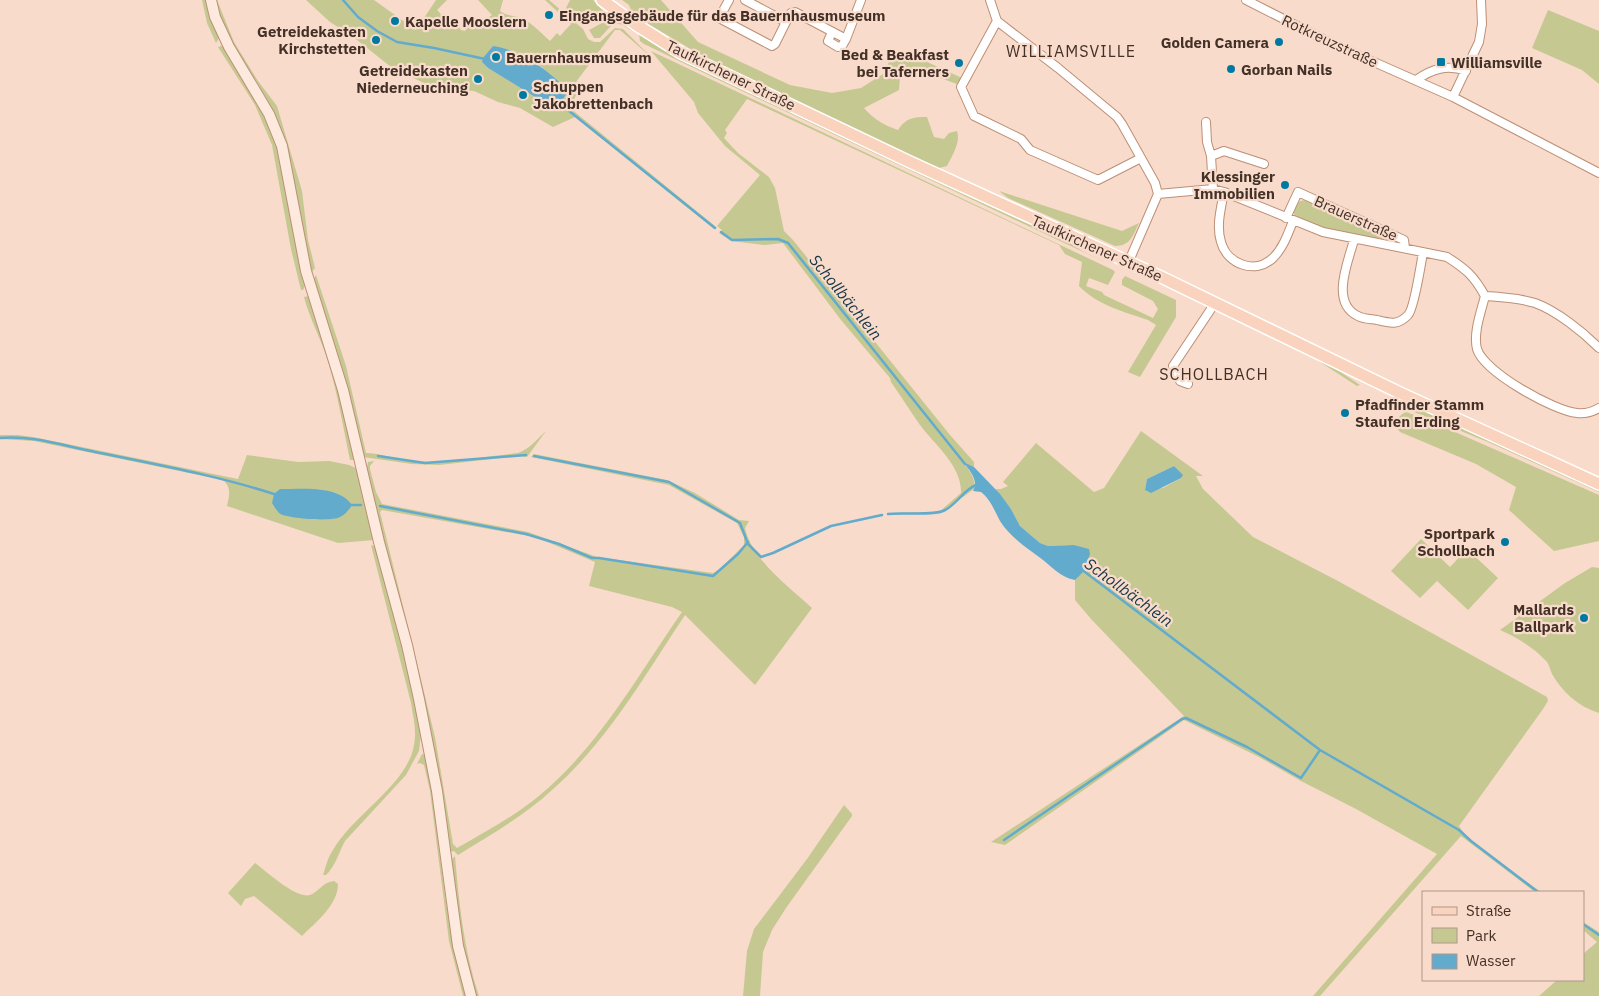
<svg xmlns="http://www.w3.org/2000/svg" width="1599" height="996" viewBox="0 0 1599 996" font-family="'IBM Plex Sans',sans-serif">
  <rect width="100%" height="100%" fill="#f8dbcb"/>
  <!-- green -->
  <path fill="#c6c892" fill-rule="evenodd" d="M 202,0 L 206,0 L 219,38 L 216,43 L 207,23 Z
    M 215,0 L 217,0 L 234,42 L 258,81 L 277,106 L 302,191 L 308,240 L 315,268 L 312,272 L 310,272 C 298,218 295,163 273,112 C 255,73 226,43 215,0 Z
    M 306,0 L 374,0 L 416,30 L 436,0 L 447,0 L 437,10 L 451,25 L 458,26 L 461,30 L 465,31 L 470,25 L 482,29 L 481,23 L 492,15 L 478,0 L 503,0 L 500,11 C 509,17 514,15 523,19 C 533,24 542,34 550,41 L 557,33 L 560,36 L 571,24 L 545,0 L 549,0 L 583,29 L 588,39 L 594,42 L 600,42 L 615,28 L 623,29 L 651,57 L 620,30 L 615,30 L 573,86 L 577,93 L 570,108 L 716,227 L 714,229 L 575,117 L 553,127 L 520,108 L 498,102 L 474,91 L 434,88 L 391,67 L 352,36 L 330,22 ZM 482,62 L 537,63 L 567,89 L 561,104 L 540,100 L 488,68 Z
    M 570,0 L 593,0 L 605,13 C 599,21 593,24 582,24 L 569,14 L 566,8 Z
    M 622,0 L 661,0 L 698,42 L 790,85 L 832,93 L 861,88 L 883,74 L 894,52 L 902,55 L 912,55 L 962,78 L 957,84 L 929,74 L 900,77 L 899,90 L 864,108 C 874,119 883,125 898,130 C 906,118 913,117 927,117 L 934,137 L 944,139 L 949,133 L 957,131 C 961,142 952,156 947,166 L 939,168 L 931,167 L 726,70 L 650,25 L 632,12 L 629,5 Z
    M 1548,10 L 1599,31 L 1599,84 L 1582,70 L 1532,48 Z
    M 610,15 L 633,29 L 630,30 C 615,18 611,26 600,38 L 594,38 L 589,30 L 602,23 Z
    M 639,34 L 684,60 L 1063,238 L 1082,251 L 1111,265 L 704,73 L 644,44 L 640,41 Z
    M 221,46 L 225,48 L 263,111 L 277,144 L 284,173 L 293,228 L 305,286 L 303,290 L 301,290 L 291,249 L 272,145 L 255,105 L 218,47 Z
    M 651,51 L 1113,270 L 1115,272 L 1108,285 L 1089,278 L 1086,286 L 1102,292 L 1104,295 L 1153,318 L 1158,309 L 1153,301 L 1122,285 L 1122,280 L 1125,276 L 1176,300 L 1176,317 L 1140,377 L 1128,372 L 1156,325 L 1148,320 C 1125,312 1097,305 1079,286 L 1082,262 L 1065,254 L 1059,245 L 747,99 L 725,130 L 727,133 L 724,138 L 738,153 L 769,177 L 775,188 L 784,231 L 793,240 L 950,435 L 974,462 L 974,467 L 963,463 C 970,471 976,478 974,489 L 941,513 L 888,515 L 888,513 L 939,512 L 961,493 C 962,466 935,445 920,425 C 910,411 901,396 891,382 L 890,378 L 841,320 L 783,243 L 765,245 L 731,241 L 719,233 L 722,230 L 717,226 L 760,175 L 725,146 L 698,113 L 694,102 Z
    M 999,191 L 1122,231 L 1139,223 C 1133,235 1131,246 1115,246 L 1008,198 Z
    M 1307,200 L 1394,238 L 1395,241 C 1362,236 1326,233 1296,218 C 1290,208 1297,200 1307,200 Z
    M 316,275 L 346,366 L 366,453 C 380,453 394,459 409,461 C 445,464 482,457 518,453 C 531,448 536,440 546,431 L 527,457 L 519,456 L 439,465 L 412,464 L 363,457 L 343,371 L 313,280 Z
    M 309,296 L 335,375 L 355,460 L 350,460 C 343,426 337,391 327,358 C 320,337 309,317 304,297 Z
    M 1277,338 L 1330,365 L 1360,385 L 1357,386 L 1317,360 L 1279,342 L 1276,340 Z
    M 1415,408 L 1518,450 L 1599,488 L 1599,492 L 1488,442 L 1409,410 Z
    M 1406,412 L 1423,418 L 1599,495 L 1599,541 L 1554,551 L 1509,510 L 1516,487 L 1476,464 L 1400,432 C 1393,425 1397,416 1406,412 Z
    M 1141,431 L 1203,476 L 1196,476 L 1203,489 L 1253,537 L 1338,581 L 1547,697 L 1548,701 L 1543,709 L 1459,826 C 1471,847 1520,876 1541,892 L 1535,892 L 1461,836 L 1320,996 L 1313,996 L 1437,854 L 1356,809 L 1301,781 L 1259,757 L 1184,720 L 1005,845 L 991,842 L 1184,716 L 1091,619 L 1075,600 L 1075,580 L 1084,568 L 1086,549 L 1074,545 L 1048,546 L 1040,543 L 1020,526 L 1011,509 L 995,489 L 1001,489 L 1008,486 L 1003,482 L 1036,443 L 1094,492 L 1104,488 ZM 1174,466 L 1181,478 L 1163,488 L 1145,490 L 1147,479 Z
    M 0,435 L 18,435 L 33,437 L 238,479 L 247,455 L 298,462 L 329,461 L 349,465 L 358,469 L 375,540 L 338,543 L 227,506 C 229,497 232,487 223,480 L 34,441 L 0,439 Z
    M 534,454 L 667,480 L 695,493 L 739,520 L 749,521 L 745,528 C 752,560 789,587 812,608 L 755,685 L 685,615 C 645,675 607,742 552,790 C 524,816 490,835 458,855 L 454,851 L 449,852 C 443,807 437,761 428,716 C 410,634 387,554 366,472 L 368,462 L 374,461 L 370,466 L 370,469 L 376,492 L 382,504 L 528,532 L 597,557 L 713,573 L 719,570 L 744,545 L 744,537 L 737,523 L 669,485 L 531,457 ZM 382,510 L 529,536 L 545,541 L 595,562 L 589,586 L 672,607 L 682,612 C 638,675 600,745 540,795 C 515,816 485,832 457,848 L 453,844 L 435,737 L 380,512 Z
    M 1421,539 L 1450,567 L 1467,549 L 1498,578 L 1468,610 L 1437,581 L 1420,598 L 1391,571 Z
    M 371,545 L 377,547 L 411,682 L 421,733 L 419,751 L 406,775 L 345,841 C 339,852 335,867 326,875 L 323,875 C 326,866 328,857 333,850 C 353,815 408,784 414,745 C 417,730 413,717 411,703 Z
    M 1592,567 L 1599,568 L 1599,713 C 1579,707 1562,692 1552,674 C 1550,669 1549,663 1545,660 C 1533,647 1516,637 1500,630 L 1565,583 Z
    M 422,754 L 426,755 C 440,835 443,918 466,996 L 463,996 L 449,941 L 430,791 L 424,765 L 420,763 L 417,764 Z
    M 844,805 L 852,814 L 852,816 L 786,908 L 772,930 L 763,952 L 760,996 L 743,996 L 747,951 L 754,929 L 807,859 Z
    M 455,856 C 459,903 464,951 479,996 L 475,996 L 459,930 L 450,861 Z
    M 255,863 C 266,871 296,899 310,895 C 319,892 321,883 334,881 L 338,884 C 338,905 316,922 302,936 L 254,896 L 245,899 L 241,906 L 228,893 Z
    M 1583,922 L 1599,932 L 1599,996 L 1539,996 L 1557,980 L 1583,980 L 1583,954 L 1597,942 L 1583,930 Z"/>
  <!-- water -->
  <path fill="#62abcd" d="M 493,46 C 523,51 545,68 567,89 L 568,91 L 558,107 L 540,100 L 488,68 L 482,62 L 483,58 Z
    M 963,462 L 974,467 L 1000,494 L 1011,509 L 1020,526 L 1040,543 L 1048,546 L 1074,545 L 1089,549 L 1090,554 L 1084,571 L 1075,580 C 1061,577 1054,569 1043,560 C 1027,548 1011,538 1000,521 C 994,510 991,500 981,492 L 973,491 C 979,480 970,471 963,462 Z
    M 1174,466 L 1183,475 L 1181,478 L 1151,493 L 1145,490 L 1147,479 Z
    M 280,489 C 302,489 339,485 352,505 C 348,511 345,515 338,518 C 328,521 287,519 279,513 C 277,511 274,506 272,503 L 274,494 Z"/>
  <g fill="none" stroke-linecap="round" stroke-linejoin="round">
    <!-- stream -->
    <path stroke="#62abcd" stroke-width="2.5" d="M 343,0 L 358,17 L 377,31 L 397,42 L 434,48 L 485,59
      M 558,102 L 715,228
      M 721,232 L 732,240 L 778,239 L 788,243 L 965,464
      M 0,438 C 30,435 61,445 91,451 C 153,464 216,475 277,495
      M 378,456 L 425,463 L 526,455
      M 534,456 L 669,482 L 740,523 L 748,544 L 761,557 L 773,553 L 831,526 L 882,515
      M 351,505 L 361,505
      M 380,506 L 526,534 L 559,544 L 592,558 L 599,558 L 713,576 L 738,554 L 748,542
      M 888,514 C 902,512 931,516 943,511 C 956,506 963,490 976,485
      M 1081,569 L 1320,750 L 1459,830 L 1471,841 L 1538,892
      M 1004,840 L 1182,719 L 1186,718 L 1247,747 L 1301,778 L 1320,750
      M 1583,924 L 1599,935"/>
    <defs>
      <path id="street" d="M 729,0 L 719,18 L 772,46 L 775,44 L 786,22
        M 745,0 L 786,22 L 791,13 L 795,12 L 846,39 L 861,0
        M 990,0 L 997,21 L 1058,68 L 1117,117 L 1122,124 L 1155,183 L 1158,194 L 1129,261
        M 1246,0 L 1331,43 L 1453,97 L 1599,173
        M 997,21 L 961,87 L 974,116 L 1021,139 L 1030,150 L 1098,180 L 1141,158
        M 832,32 L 828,41 L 838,47 L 842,46 L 846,39
        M 1416,80 C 1432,69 1447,64 1466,71
        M 1453,97 L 1479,42 L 1482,24 L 1481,0
        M 1206,122 L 1207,142 L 1211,156 L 1213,189
        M 1211,156 L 1224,151 L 1264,164
        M 1224,192 C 1221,208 1216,226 1221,242 C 1227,264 1255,275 1273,258 C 1283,248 1288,234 1293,221
        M 1158,194 L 1213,189 L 1224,192 L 1323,232 L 1447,257 C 1466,269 1474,276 1485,296 C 1481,312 1473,333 1477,349 C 1484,372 1554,411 1577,413 C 1585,414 1592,412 1599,408
        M 1286,218 L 1298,192 L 1404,240 L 1405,248
        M 1354,240 C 1348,262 1330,303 1358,316 C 1363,319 1371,319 1377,320 C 1389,323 1398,326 1408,315 C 1414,309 1421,264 1423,252
        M 1485,296 C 1501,297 1519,298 1535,303 C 1557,311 1583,332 1599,348
        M 1188,384 L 1180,381 L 1173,366 L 1215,303"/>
      <path id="secondary" d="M 211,0 L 215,17 L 229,47 L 269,114 L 282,146 L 306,271 L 343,390 L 379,542 L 407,645 L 419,699 L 437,791 L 458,946 L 471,996"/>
      <path id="primary" d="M 602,0 L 635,24 L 681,53 L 910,162 L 1159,276 L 1398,392 L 1599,484"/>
    </defs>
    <!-- street casing -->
    <use href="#street" stroke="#bc8f75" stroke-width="10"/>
    <!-- secondary casing -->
    <use href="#secondary" stroke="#bc8f75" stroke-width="12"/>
    <!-- primary casing -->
    <use href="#primary" stroke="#fff" stroke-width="14"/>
    <!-- street -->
    <use href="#street" stroke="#fff" stroke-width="8"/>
    <!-- secondary -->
    <use href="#secondary" stroke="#fde9de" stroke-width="10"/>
    <!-- primary -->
    <use href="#primary" stroke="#fad3be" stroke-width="11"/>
  </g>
  <!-- markers -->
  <g fill="#0079a1" stroke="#f8dbcb" stroke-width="2">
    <circle cx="549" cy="15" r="5"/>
    <circle cx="395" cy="21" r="5"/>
    <circle cx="376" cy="40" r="5"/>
    <circle cx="1279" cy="42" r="5"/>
    <circle cx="496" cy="57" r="5"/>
    <rect x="1436" y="57" width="10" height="10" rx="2.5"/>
    <circle cx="959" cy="63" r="5"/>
    <circle cx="1231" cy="69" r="5"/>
    <circle cx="478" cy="79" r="5"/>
    <circle cx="523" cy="95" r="5"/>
    <circle cx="1285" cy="185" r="5"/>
    <circle cx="1345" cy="413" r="5"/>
    <circle cx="1505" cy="542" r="5"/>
    <circle cx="1584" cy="618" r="5"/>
  </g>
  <g text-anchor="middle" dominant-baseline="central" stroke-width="4.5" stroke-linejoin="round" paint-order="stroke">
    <!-- poi labels -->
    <g font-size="15" font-weight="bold" fill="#433026" stroke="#f8dbcb" text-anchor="start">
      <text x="559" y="15">Eingangsgebäude für das Bauernhausmuseum</text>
      <text x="405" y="21">Kapelle Mooslern</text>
      <text x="366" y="31" text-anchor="end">Getreidekasten<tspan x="366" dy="17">Kirchstetten</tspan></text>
      <text x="1269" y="42" text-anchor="end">Golden Camera</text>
      <text x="949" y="54" text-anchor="end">Bed &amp; Beakfast<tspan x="949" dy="17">bei Taferners</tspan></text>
      <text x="506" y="57">Bauernhausmuseum</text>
      <text x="1451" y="62">Williamsville</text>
      <text x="1241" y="69">Gorban Nails</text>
      <text x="468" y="70" text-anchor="end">Getreidekasten<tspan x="468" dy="17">Niederneuching</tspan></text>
      <text x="533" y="86">Schuppen<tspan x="533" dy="17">Jakobrettenbach</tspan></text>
      <text x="1275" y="176" text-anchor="end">Klessinger<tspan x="1275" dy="17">Immobilien</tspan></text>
      <text x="1355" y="404">Pfadfinder Stamm<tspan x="1355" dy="17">Staufen Erding</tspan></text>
      <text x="1495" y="533" text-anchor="end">Sportpark<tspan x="1495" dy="17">Schollbach</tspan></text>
      <text x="1574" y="609" text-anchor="end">Mallards<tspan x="1574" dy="17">Ballpark</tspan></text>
    </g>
    <!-- street labels -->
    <g font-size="15" fill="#433026" stroke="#f8dbcb">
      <text transform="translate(1330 41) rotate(25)">Rotkreuzstraße</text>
      <text transform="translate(731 75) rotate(26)">Taufkirchener Straße</text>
      <text transform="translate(1356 218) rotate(24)">Brauerstraße</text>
      <text transform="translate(1097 248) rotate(24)">Taufkirchener Straße</text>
    </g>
    <!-- neighbourhood labels -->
    <g font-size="16" letter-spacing="1" fill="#433026" stroke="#f8dbcb">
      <text x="1071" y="51">WILLIAMSVILLE</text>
      <text x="1214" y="374">SCHOLLBACH</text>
    </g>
    <!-- water labels -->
    <g font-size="16" font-style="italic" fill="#153645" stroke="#f8dbcb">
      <text transform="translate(846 297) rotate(51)">Schollbächlein</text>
      <text transform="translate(1129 592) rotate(36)">Schollbächlein</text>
    </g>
  </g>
  <!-- legend -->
  <rect x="1422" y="891" width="162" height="90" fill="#f8dbcb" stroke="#b09789"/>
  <rect x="1432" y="907" width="25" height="8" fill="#fad3be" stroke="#b09789"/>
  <text x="1466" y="916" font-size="15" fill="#433026">Straße</text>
  <rect x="1432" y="928" width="25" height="15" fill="#c6c892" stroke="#b09789"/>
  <text x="1466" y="941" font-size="15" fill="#433026">Park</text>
  <rect x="1432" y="954" width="25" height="15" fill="#62abcd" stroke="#b09789"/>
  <text x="1466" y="966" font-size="15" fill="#433026">Wasser</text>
</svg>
